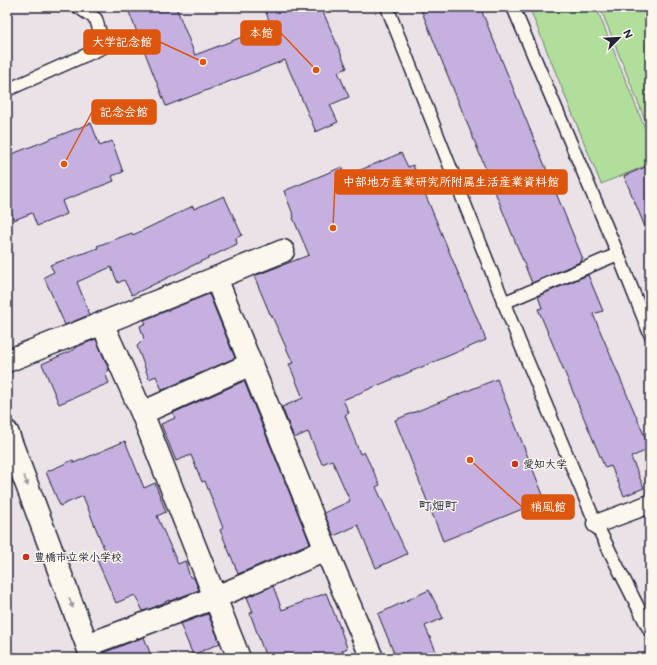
<svg xmlns="http://www.w3.org/2000/svg" width="657" height="665" viewBox="0 0 657 665" font-family="'Balsamiq Sans','Klee One',sans-serif">
  <rect width="100%" height="100%" fill="#ebe2e8"/>
  <filter id="ink" filterUnits="userSpaceOnUse"><feTurbulence type="fractalNoise" baseFrequency=".025" numOctaves="2"/><feDisplacementMap in="SourceGraphic" scale="8" xChannelSelector="R" yChannelSelector="G"/><feConvolveMatrix kernelMatrix="1 2 1 2 8 2 1 2 1" color-interpolation-filters="sRGB"/></filter>
  <g filter="url(#ink)">
    <!-- green -->
    <path fill="#b2de9c" stroke="#6a806c" d="M 529,7 L 596,7 L 650,141 L 650,164 L 601,184 Z
      M 600,7 L 650,7 L 650,132 Z"/>
    <!-- building -->
    <path fill="#c5b0e0" stroke="#22223b" d="M 127,7 L 176,7 L 195,55 L 271,26 L 264,7 L 321,7 L 347,68 L 338,72 L 349,97 L 330,105 L 338,122 L 316,132 L 285,60 L 166,106 Z
      M 420,7 L 480,7 L 583,259 L 581,259 L 582,261 L 532,283 Z
      M 91,123 L 100,146 L 112,141 L 123,172 L 112,176 L 114,181 L 62,201 L 67,214 L 37,226 L 32,213 L 14,220 L 7,201 L 7,156 Z
      M 401,153 L 408,167 L 413,165 L 486,340 L 343,400 L 349,413 L 345,415 L 360,454 L 364,452 L 380,485 L 376,487 L 407,554 L 376,568 L 358,525 L 334,536 L 333,534 L 324,513 L 350,501 L 332,460 L 322,464 L 308,432 L 294,438 L 282,407 L 303,398 L 289,364 L 293,363 L 271,314 L 270,314 L 254,276 L 309,255 L 293,218 L 294,217 L 284,191 L 342,167 L 346,176 Z
      M 650,165 L 650,239 L 624,176 Z
      M 224,196 L 242,235 L 236,238 L 237,244 L 132,295 L 124,280 L 118,283 L 111,267 L 77,282 L 88,310 L 87,310 L 89,315 L 65,325 L 44,277 L 54,272 L 50,265 L 98,248 L 97,246 L 132,233 L 133,235 L 193,206 L 194,209 Z
      M 588,275 L 603,311 L 593,314 L 650,449 L 631,457 L 644,488 L 624,496 L 611,466 L 605,468 L 538,309 L 542,308 L 538,296 Z
      M 209,294 L 235,358 L 162,390 L 156,376 L 149,379 L 137,346 L 144,339 L 140,326 L 146,323 L 144,320 Z
      M 96,339 L 109,370 L 105,373 L 109,383 L 59,404 L 42,364 L 75,349 L 74,348 Z
      M 497,379 L 545,500 L 443,541 L 395,420 Z
      M 244,381 L 310,543 L 238,574 L 233,561 L 220,530 L 223,528 L 205,481 L 202,482 L 191,455 L 176,461 L 161,424 L 175,418 L 173,413 Z
      M 125,441 L 144,488 L 155,483 L 166,512 L 157,516 L 178,564 L 185,561 L 190,577 L 194,578 L 199,590 L 170,601 L 169,600 L 155,607 L 143,611 L 135,595 L 116,603 L 97,560 L 107,556 L 83,496 L 60,506 L 46,472 L 73,460 L 74,463 Z
      M 273,586 L 282,610 L 326,593 L 339,625 L 347,648 L 342,651 L 345,658 L 266,658 L 250,613 L 253,612 L 247,597 Z
      M 429,590 L 443,618 L 425,626 L 439,658 L 396,658 L 378,614 Z
      M 208,614 L 220,643 L 193,655 L 180,624 Z
      M 144,637 L 152,658 L 104,658 L 103,653 Z"/>
    <g fill="none" stroke-linecap="round" stroke-linejoin="round">
      <defs>
        <path id="service" d="M 387,7 L 519,341 L 596,524 L 650,631
          M 513,7 L 618,254 L 650,334
          M 7,90 L 104,47 L 96,19 L 78,7
          M 503,303 L 618,254"/>
        <path id="pedestrian" d="M 596,524 L 650,504"/>
        <path id="minor" d="M 216,278 L 283,251
          M 102,323 L 142,413 L 239,658
          M 7,361 L 216,278 L 326,550 L 372,658
          M 142,413 L 251,364
          M 7,432 L 92,658
          M 87,645 L 214,598 L 326,550"/>
      </defs>
      <!-- service casing -->
      <use href="#service" stroke="#22223b" stroke-width="15"/>
      <!-- pedestrian casing -->
      <use href="#pedestrian" stroke="#22223b" stroke-width="21"/>
      <!-- minor casing -->
      <use href="#minor" stroke="#22223b" stroke-width="25"/>
      <!-- service -->
      <use href="#service" stroke="#fbf7ec" stroke-width="12"/>
      <!-- pedestrian -->
      <use href="#pedestrian" stroke="#fbf7ec" stroke-width="18"/>
      <!-- minor -->
      <use href="#minor" stroke="#fbf7ec" stroke-width="22"/>
    </g>
    <!-- one-way arrows -->
    <defs><path id="oneway-solid" d="M-6-.8H1V-3.2L6.5 0L1 3.2V.8H-6Z"/></defs>
    <g fill="#99979c">
      <use href="#oneway-solid" transform="translate(26 481) rotate(70)"/>
      <use href="#oneway-solid" transform="translate(71 603) rotate(70)"/>
    </g>
  </g>
  <!-- markers -->
  <g fill="#c8321e" stroke="#fbf7ec" stroke-width="1.5">
    <circle cx="515" cy="464" r="4"/>
    <circle cx="26" cy="557" r="4"/>
  </g>
  <g text-anchor="middle" dominant-baseline="central" stroke-width="3" stroke-linejoin="round" paint-order="stroke">
    <!-- poi labels -->
    <g font-size="11" font-weight="bold" fill="#22223b" stroke="#fbf7ec" text-anchor="start">
      <text x="523" y="464">愛知大学</text>
      <text x="34" y="557">豊橋市立栄小学校</text>
    </g>
    <!-- quarter labels -->
    <g font-size="13" font-weight="bold" fill="#22223b" stroke="#fbf7ec">
      <text x="438" y="506">町畑町</text>
    </g>
  </g>
  <!-- callouts -->
  <path fill="none" stroke="#de560e" stroke-width="1.5" d="M316 70L281 33M203 62L160 42M64 164L92 112M333 228L335 182M470 460L522 507"/>
  <g fill="#de560e" stroke="#fbf7ec" stroke-width="1.5">
    <circle cx="316" cy="70" r="4"/>
    <circle cx="203" cy="62" r="4"/>
    <circle cx="64" cy="164" r="4"/>
    <circle cx="333" cy="228" r="4"/>
    <circle cx="470" cy="460" r="4"/>
  </g>
  <g fill="#de560e" stroke="#de560e" stroke-width="1.5">
    <rect x="241" y="21" width="40" height="24" rx="4"/>
    <rect x="84" y="30" width="76" height="24" rx="4"/>
    <rect x="92" y="100" width="64" height="24" rx="4"/>
    <rect x="335" y="170" width="232" height="24" rx="4"/>
    <rect x="522" y="495" width="52" height="24" rx="4"/>
  </g>
  <g font-size="12" text-anchor="middle" font-weight="bold" fill="#fff">
    <text x="261" y="37">本館</text>
    <text x="122" y="46">大学記念館</text>
    <text x="124" y="116">記念会館</text>
    <text x="451" y="186">中部地方産業研究所附属生活産業資料館</text>
    <text x="548" y="511">梢風館</text>
  </g>
  <!-- margin -->
  <rect width="657" height="665" fill="none" stroke="#fbf7ec" stroke-width="24"/>
  <rect x="12" y="12" width="633" height="641" fill="none" stroke="#22223b" stroke-width="1.5" filter="url(#ink)"/>
  <!-- north arrow -->
  <g transform="translate(619 38) rotate(66)" stroke="#fbf7ec" stroke-width="3" paint-order="stroke">
  <path d="M0-3L7 15L0 10L-7 15Z" fill="#22223b"/>
  <text y="-6" font-size="11" font-weight="bold" text-anchor="middle" fill="#22223b">N</text>
  </g>
</svg>
